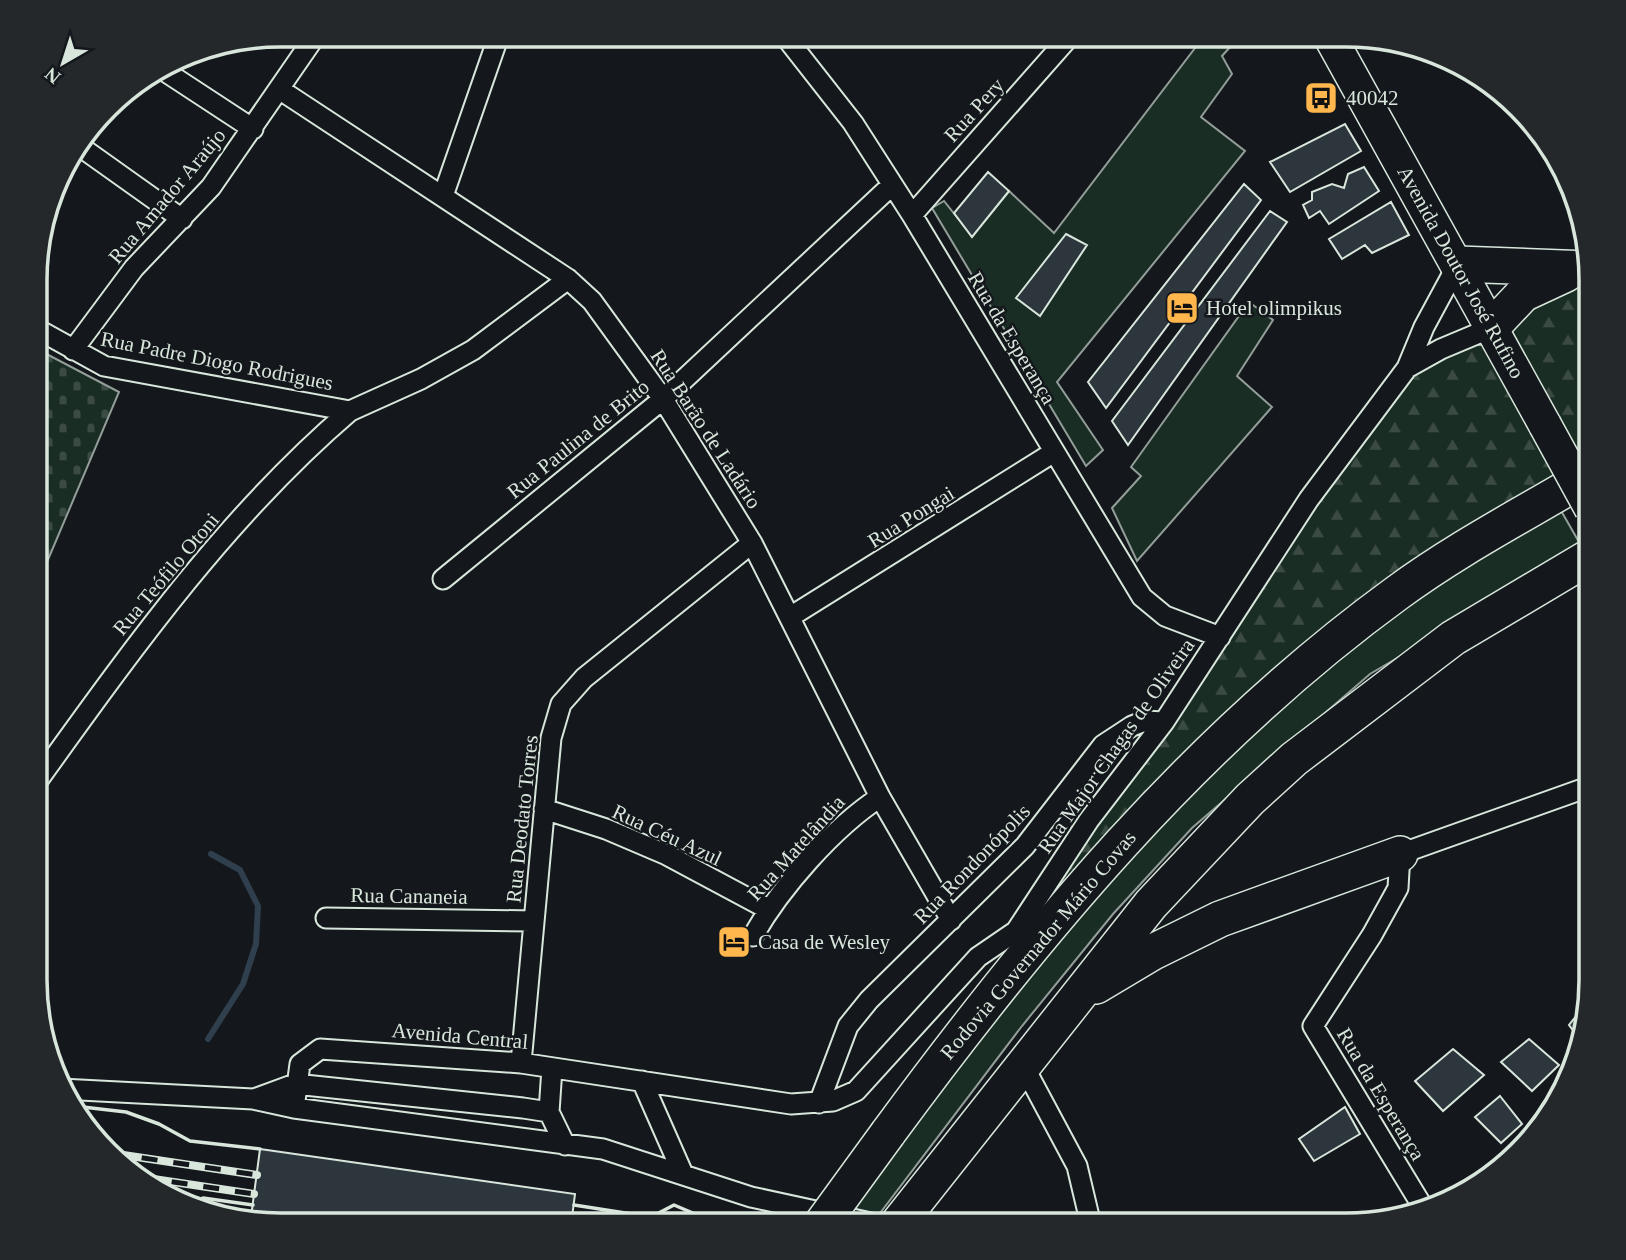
<svg xmlns="http://www.w3.org/2000/svg" width="1626" height="1260" viewBox="0 0 1626 1260" font-family="Georgia,serif">
  <defs>
    <pattern id="forest-firs" width="22" height="20" patternUnits="userSpaceOnUse" patternTransform="scale(1.75)"><rect width="22" height="20" fill="#1a2d24"/><path d="M5 1l3.5 6h-7zM16 11l3.5 6h-7z" fill="#3b4b43"/></pattern>
    <pattern id="cemetery-stones" width="16" height="16" patternUnits="userSpaceOnUse" patternTransform="scale(1.75)"><rect width="16" height="16" fill="#1a2d24"/><path d="M2 7V4a2 2 0 0 1 4 0v3zM10 15v-3a2 2 0 0 1 4 0v3z" fill="#3b4b43"/></pattern>
  </defs>
  <rect width="100%" height="100%" fill="#14181c"/>
  <!-- grass -->
  <path fill="#1a2d24" stroke="#939e99" stroke-width="2" d="M 1205,35 L 1241,35 L 1222,56 L 1232,74 L 1201,117 L 1245,151 L 1057,382 L 1103,450 L 1086,466 L 932,208 L 944,201 L 972,236 L 1009,191 L 1054,233 Z
    M 1249,302 L 1273,320 L 1237,376 L 1272,407 L 1137,561 L 1112,508 L 1141,476 L 1131,467 Z
    M 1552,495 L 1583,549 L 1370,674 L 1192,828 L 1113,914 L 1022,1026 L 871,1225 L 837,1225 L 988,1017 L 1254,722 Z"/>
  <!-- forest -->
  <path fill="url(#forest-firs)" stroke="#939e99" stroke-width="2" d="M 1591,280 L 1591,461 L 1575,469 L 1509,345 L 1516,313 Z
    M 1462,345 L 1487,345 L 1557,477 L 1431,552 L 969,1018 L 1370,416 L 1435,354 Z"/>
  <!-- cemetery -->
  <path fill="url(#cemetery-stones)" stroke="#939e99" stroke-width="2" d="M 37,349 L 119,392 L 36,588 Z"/>
  <g fill="none" stroke-linecap="round" stroke-linejoin="round">
    <!-- stream -->
    <path stroke="#2f3f4d" stroke-width="6" d="M 208,1039 L 243,984 L 256,944 L 258,906 L 240,870 L 211,854"/>
  </g>
  <!-- building -->
  <path fill="#2c363c" stroke="#d8e6dc" stroke-width="2" d="M 1345,124 L 1361,151 L 1290,192 L 1270,162 Z
    M 1364,167 L 1379,191 L 1329,224 L 1320,211 L 1309,218 L 1303,205 L 1312,200 L 1312,192 L 1332,184 L 1344,188 L 1348,174 Z
    M 988,172 L 1009,191 L 972,237 L 954,213 Z
    M 1244,184 L 1261,200 L 1106,408 L 1088,382 Z
    M 1391,202 L 1409,235 L 1372,253 L 1365,245 L 1342,259 L 1329,239 Z
    M 1270,211 L 1287,222 L 1128,445 L 1112,421 Z
    M 1066,234 L 1087,245 L 1040,316 L 1016,298 Z
    M 1589,1000 L 1580,1040 L 1569,1025 Z
    M 1529,1039 L 1559,1065 L 1532,1091 L 1501,1062 Z
    M 1453,1049 L 1484,1075 L 1443,1111 L 1415,1081 Z
    M 1500,1096 L 1522,1124 L 1501,1143 L 1475,1117 Z
    M 1345,1107 L 1360,1134 L 1314,1161 L 1299,1139 Z
    M 260,1149 L 575,1194 L 571,1225 L 288,1225 L 251,1217 Z"/>
  <g fill="none" stroke-linecap="round" stroke-linejoin="round">
    <defs>
      <path id="street" d="M 784,35 L 853,123 L 912,215 L 1142,597 L 1165,616 L 1220,637
        M 163,70 L 253,129
        M 279,89 L 568,279 L 592,301 L 663,399 L 752,543 L 880,797 L 951,920
        M 78,145 L 182,219
        M 443,196 L 499,35
        M 912,215 L 1071,35
        M 37,329 L 104,366 L 350,411 L 421,379 L 473,350 L 568,279
        M 73,350 L 134,268 L 211,187 L 316,35
        M 1407,368 L 1441,349 L 1491,328
        M 443,579 L 663,399 L 892,185
        M 790,617 L 1054,452
        M 36,783 C 131,651 226,517 350,411
        M 544,809 L 606,829 L 667,855 L 768,909
        M 326,918 L 534,921
        M 753,936 C 781,887 833,828 880,797
        M 521,1063 L 551,738 L 561,704 L 584,678 L 752,543
        M 1023,1065 L 1077,1166 L 1091,1225
        M 642,1081 L 683,1174
        M 61,1089 L 253,1099 L 294,1108 L 603,1149 L 751,1197 L 880,1225
        M 254,1099 L 295,1084 L 523,1108 L 549,1112 L 565,1145
        M 819,1103 L 848,1026 L 869,1000 L 1025,846 L 1103,745 L 1132,726 L 1145,721 L 1164,722
        M 294,1108 L 300,1064 L 320,1049 L 521,1063 L 791,1104 L 833,1101 L 856,1091 L 978,957 L 1016,931 L 1089,820 L 1164,722 L 1309,499 L 1407,368 L 1424,327 L 1458,264
        M 549,1112 L 552,1068
        M 1424,1209 L 1313,1026 L 1372,935 L 1398,888 L 1400,854 L 1591,786"/>
      <path id="primary" d="M 1329,35 L 1545,425"/>
      <path id="highway" d="M 1458,264 L 1589,269
        M 1491,328 L 1523,294 L 1566,274
        M 1096,986 L 1153,952 L 1220,919 L 1400,854
        M 888,1133 C 1035,933 1195,740 1397,593 C 1458,548 1526,513 1591,474
        M 897,1225 L 1151,904 L 1250,799 L 1294,759 L 1453,638 L 1591,556"/>
    </defs>
    <!-- street casing -->
    <use href="#street" stroke="#d8e6dc" stroke-width="23"/>
    <!-- primary casing -->
    <use href="#primary" stroke="#d8e6dc" stroke-width="35"/>
    <!-- highway casing -->
    <use href="#highway" stroke="#d8e6dc" stroke-width="38"/>
    <!-- street -->
    <use href="#street" stroke="#14181c" stroke-width="19"/>
    <!-- primary -->
    <use href="#primary" stroke="#14181c" stroke-width="32"/>
    <!-- highway -->
    <use href="#highway" stroke="#14181c" stroke-width="35"/>
    <defs>
      <path id="rail" d="M 110,1153 L 257,1175
        M 140,1177 L 254,1194
        M 572,1221 L 598,1225"/>
    </defs>
    <!-- rail casing -->
    <use href="#rail" stroke="#d8e6dc" stroke-width="8"/>
    <!-- rail -->
    <use href="#rail" stroke="#14181c" stroke-width="5" stroke-dasharray="16" stroke-linecap="butt"/>
    <defs>
      <path id="primary-bridge" d="M 1545,425 L 1591,509"/>
      <path id="highway-bridge" d="M 821,1225 L 888,1133"/>
    </defs>
    <!-- primary-bridge casing -->
    <use href="#primary-bridge" stroke="#d8e6dc" stroke-width="35" stroke-linecap="butt"/>
    <!-- highway-bridge casing -->
    <use href="#highway-bridge" stroke="#d8e6dc" stroke-width="38" stroke-linecap="butt"/>
    <!-- primary-bridge -->
    <use href="#primary-bridge" stroke="#14181c" stroke-width="32"/>
    <!-- highway-bridge -->
    <use href="#highway-bridge" stroke="#14181c" stroke-width="35"/>
    <!-- wall -->
    <path stroke="#d8e6dc" stroke-width="3.5" d="M 74,1106 L 126,1112 L 159,1124 L 190,1141 L 260,1149
      M 574,1205 L 651,1217 L 674,1205 L 721,1225
      M 186,1206 L 203,1198 L 253,1205"/>
  </g>
  <!-- icons -->
  <defs>
    <symbol id="bus-square" viewBox="-11 -11 22 22"><rect x="-9" y="-9" width="18" height="18" rx="4" fill="#ffb74d" stroke="#14181c"/><path d="M-5-6H5V4H4V6H2V4H-2V6H-4V4H-5ZM-3.5-4V0h7V-4ZM-3.5 1.2v1.5H-2V1.2ZM2 1.2v1.5H3.5V1.2Z" fill="#111"/></symbol>
    <symbol id="hotel-square" viewBox="-11 -11 22 22"><rect x="-9" y="-9" width="18" height="18" rx="4" fill="#ffb74d" stroke="#14181c"/><path d="M-6-4.5h1.5V1H6V5H4.5V3h-9V5H-6ZM-4 0a1.8 1.8 0 1 1 3.6 0ZM.5 0V-2.5h3Q6-2.5 6 0Z" fill="#111"/></symbol>
  </defs>
  <g fill-rule="evenodd">
    <use href="#bus-square" x="1302" y="79" width="38" height="38"/>
    <use href="#hotel-square" x="1163" y="289" width="38" height="38"/>
    <use href="#hotel-square" x="715" y="923" width="38" height="38"/>
  </g>
  <g text-anchor="middle" dominant-baseline="central" stroke-width="5" stroke-linejoin="round" paint-order="stroke">
    <!-- poi labels -->
    <g font-size="21" fill="#d8e6dc" stroke="#14181c" text-anchor="start">
      <text x="1346" y="98">40042</text>
      <text x="1206" y="308">Hotel olimpikus</text>
      <text x="758" y="942">Casa de Wesley</text>
    </g>
    <!-- street labels -->
    <g font-size="21" fill="#d8e6dc" stroke="#14181c">
      <text transform="translate(974 110) rotate(-48)">Rua Pery</text>
      <text transform="translate(167 196) rotate(-50)">Rua Amador Araújo</text>
      <text transform="translate(1461 272) rotate(61)">Avenida Doutor José Rufino</text>
      <text transform="translate(1012 338) rotate(59)">Rua da Esperança</text>
      <text transform="translate(217 361) rotate(11)">Rua Padre Diogo Rodrigues</text>
      <text transform="translate(706 429) rotate(57)">Rua Barão de Ladário</text>
      <text transform="translate(578 439) rotate(-39)">Rua Paulina de Brito</text>
      <text transform="translate(911 517) rotate(-32)">Rua Pongai</text>
      <text transform="translate(166 574) rotate(-50)">Rua Teófilo Otoni</text>
      <text transform="translate(1116 746) rotate(-55)">Rua Major Chagas de Oliveira</text>
      <text transform="translate(522 819) rotate(-84)">Rua Deodato Torres</text>
      <text transform="translate(667 835) rotate(25)">Rua Céu Azul</text>
      <text transform="translate(796 848) rotate(-48)">Rua Matelândia</text>
      <text transform="translate(972 864) rotate(-46)">Rua Rondonópolis</text>
      <text transform="translate(409 896) rotate(1)">Rua Cananeia</text>
      <text transform="translate(1038 945) rotate(-50)">Rodovia Governador Mário Covas</text>
      <text transform="translate(460 1036) rotate(5)">Avenida Central</text>
      <text transform="translate(1381 1094) rotate(59)">Rua da Esperança</text>
    </g>
  </g>
  <!-- crop -->
  <path d="M0 0H1626V1260H0ZM280 47H1346A233 233 0 0 1 1579 280V980A233 233 0 0 1 1346 1213H280A233 233 0 0 1 47 980V280A233 233 0 0 1 280 47Z" fill="#24282b" fill-rule="evenodd"/>
  <path fill="none" stroke="#d8e6dc" stroke-width="3.5" d="M280 47H1346A233 233 0 0 1 1579 280V980A233 233 0 0 1 1346 1213H280A233 233 0 0 1 47 980V280A233 233 0 0 1 280 47Z"/>
  <!-- north arrow -->
  <g transform="translate(63 63) rotate(219)" stroke="#14181c" stroke-width="5" paint-order="stroke">
  <path d="M0-5L12 26L0 18L-12 26Z" fill="#d8e6dc"/>
  <text y="-10" font-size="19" font-weight="bold" text-anchor="middle" fill="#d8e6dc">N</text>
  </g>
</svg>
